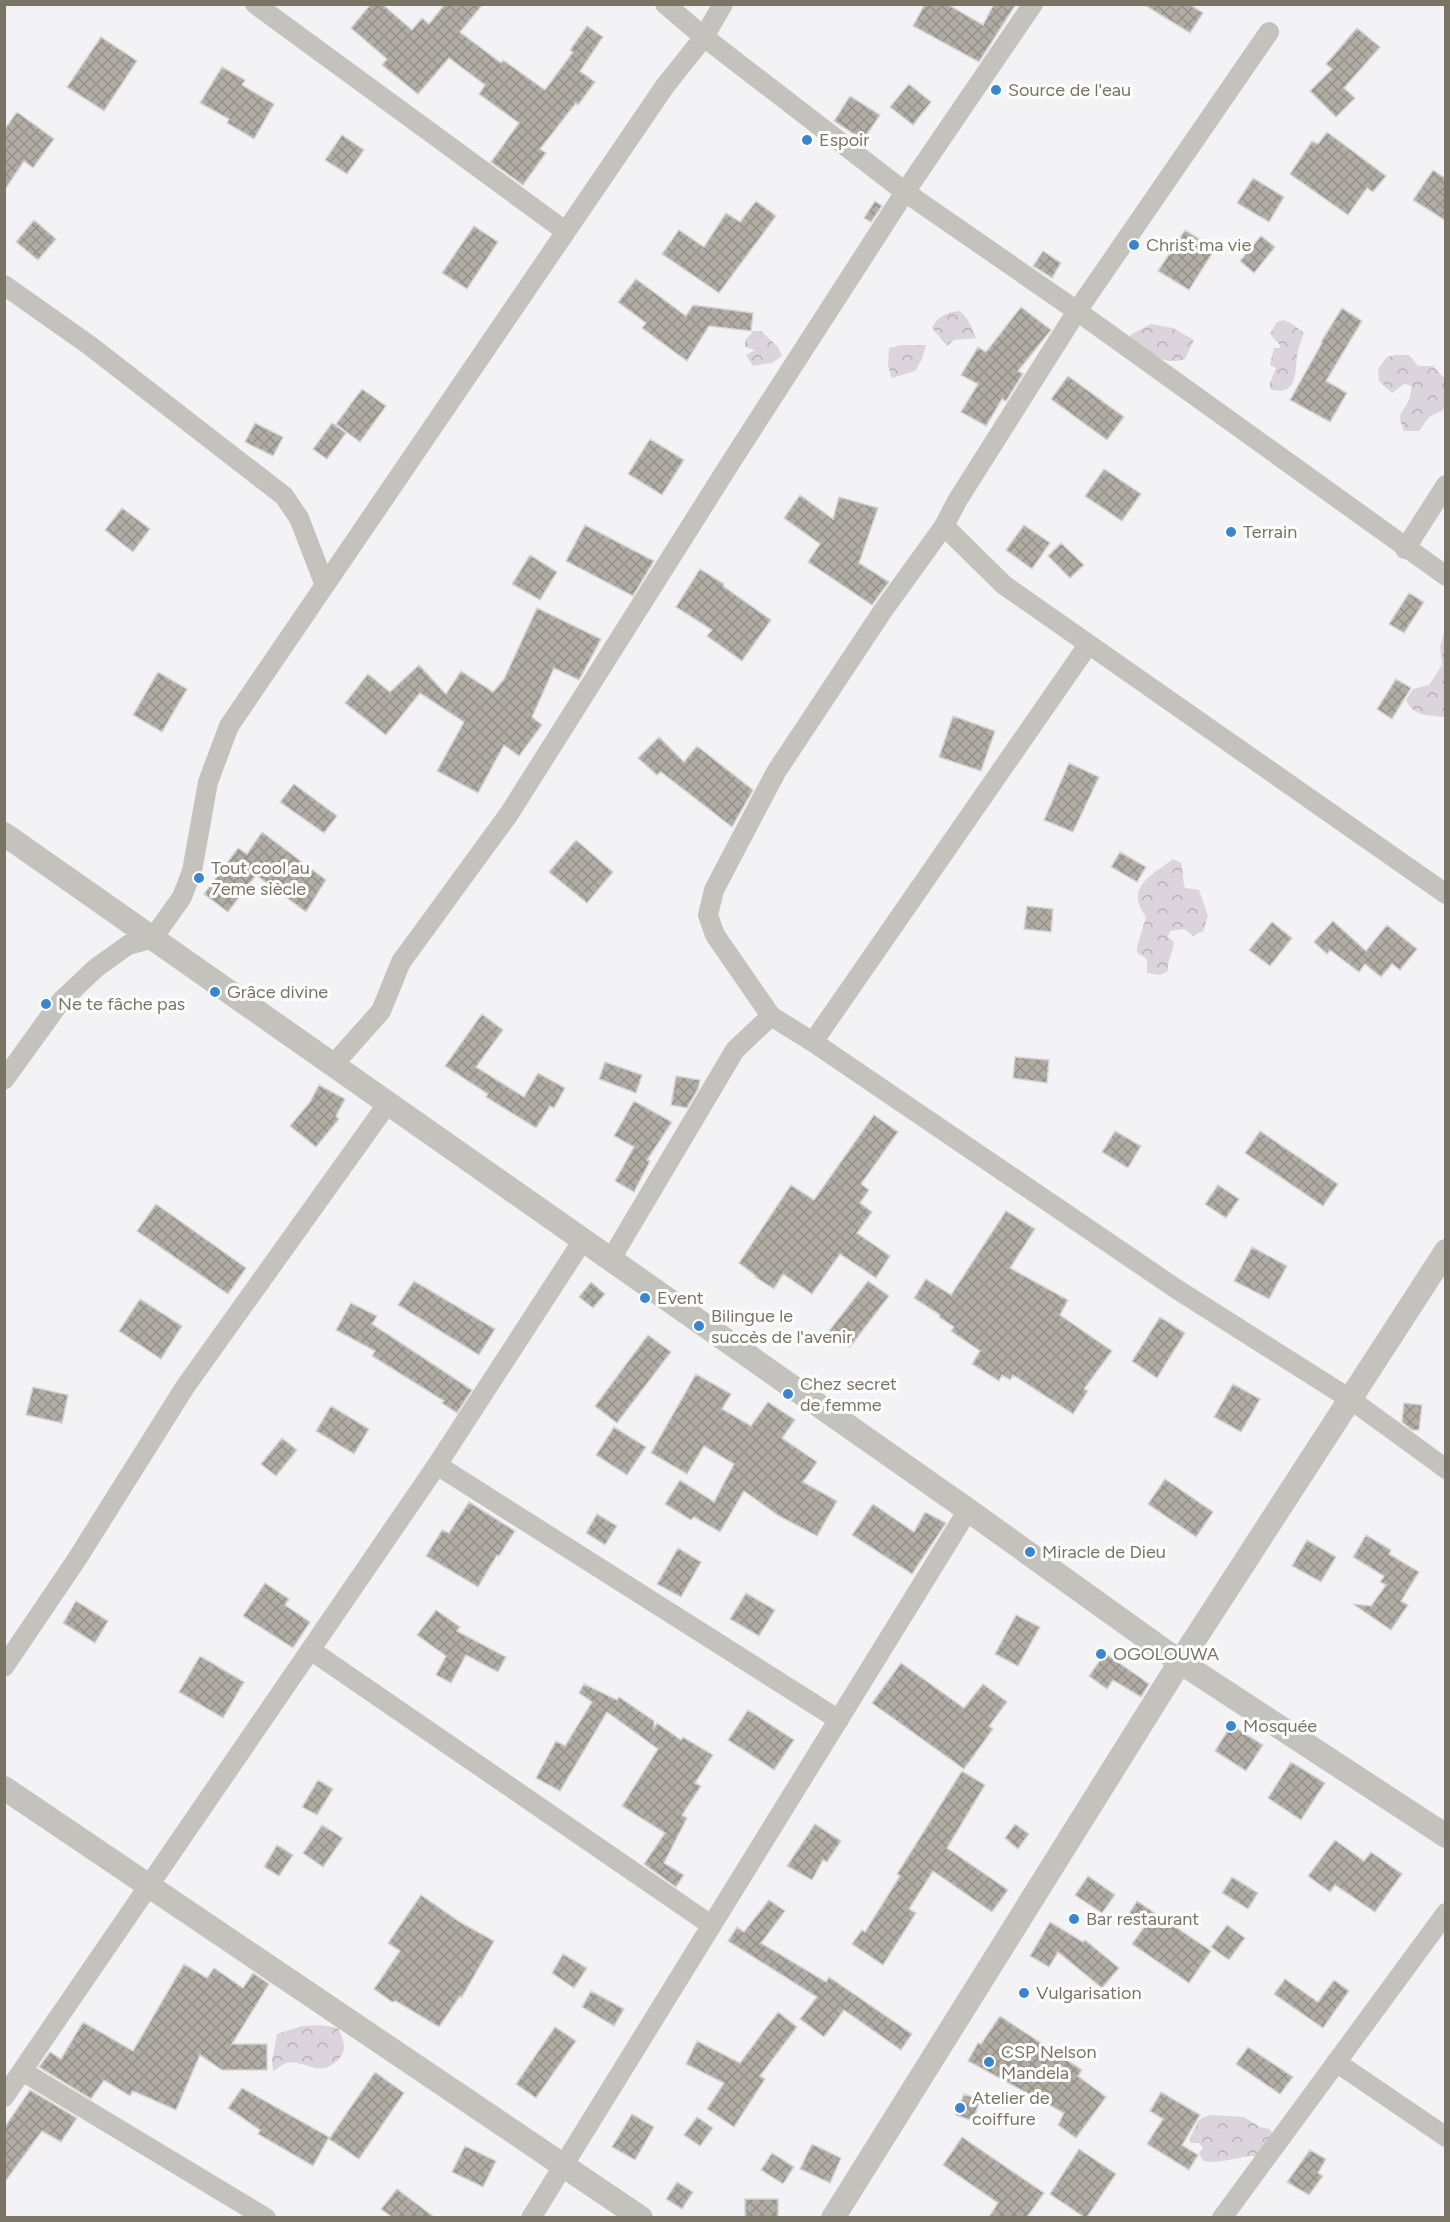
<svg xmlns="http://www.w3.org/2000/svg" width="1450" height="2222" viewBox="0 0 1450 2222" font-family="Figtree,sans-serif">
  <defs>
    <pattern id="forest-crowns" width="20" height="18" patternUnits="userSpaceOnUse" patternTransform="scale(1.5)"><rect width="20" height="18" fill="#dbd4dc"/><path d="M2 6a3 3 0 1 1 6 0M12 15a3 3 0 1 1 6 0" fill="none" stroke="#b7b1b6"/></pattern>
    <pattern id="building-cross-hatch" width="8" height="8" patternUnits="userSpaceOnUse" patternTransform="scale(1.5)"><rect width="8" height="8" fill="#b1ada5"/><path d="M0 0l8 8M0 8l8-8" fill="none" stroke="#95918a"/></pattern>
  </defs>
  <rect width="100%" height="100%" fill="#f3f2f5"/>
  <!-- forest -->
  <path fill="url(#forest-crowns)" d="M 959,311 C 968,317 972,327 976,338 L 954,340 L 947,346 L 932,328 C 937,317 947,312 959,311 Z
    M 1284,320 L 1292,324 L 1304,333 C 1301,341 1298,349 1297,356 C 1295,374 1297,397 1270,389 L 1270,383 L 1276,368 L 1270,365 L 1274,348 L 1280,348 L 1280,345 L 1270,334 L 1277,322 Z
    M 1151,324 L 1173,328 L 1194,340 L 1185,359 C 1163,367 1146,350 1128,339 L 1132,334 Z
    M 754,331 L 761,331 L 778,347 L 782,356 L 772,363 L 753,366 L 746,355 L 755,350 L 745,347 L 745,340 Z
    M 902,345 L 926,345 L 922,359 L 915,371 L 892,378 L 888,366 L 889,348 Z
    M 1396,355 L 1409,355 L 1418,366 L 1433,366 L 1445,379 L 1445,405 L 1443,410 L 1429,417 L 1419,431 L 1404,431 C 1397,414 1400,416 1408,402 C 1410,398 1411,391 1412,386 L 1404,384 L 1392,393 L 1379,381 L 1378,369 L 1387,357 Z
    M 1445,630 L 1445,717 C 1429,715 1413,717 1406,700 L 1413,689 L 1429,685 L 1442,665 L 1440,647 Z
    M 1173,859 L 1181,863 C 1184,872 1182,879 1185,888 L 1199,890 L 1208,916 L 1203,931 L 1193,936 L 1184,929 L 1170,931 L 1168,937 L 1174,942 C 1173,953 1167,960 1168,971 L 1160,975 L 1147,973 L 1147,959 L 1137,953 L 1137,947 L 1146,917 C 1124,887 1151,876 1173,859 Z
    M 320,2025 L 338,2028 C 343,2038 348,2049 339,2059 C 319,2080 304,2058 286,2063 C 282,2065 277,2069 273,2071 L 272,2061 L 277,2034 L 302,2026 Z
    M 1209,2115 L 1244,2117 L 1260,2127 L 1270,2129 L 1274,2137 L 1256,2156 C 1237,2156 1224,2164 1203,2161 L 1199,2153 L 1203,2148 L 1199,2143 L 1191,2143 L 1189,2140 L 1199,2120 Z"/>
  <!-- building -->
  <path fill="url(#building-cross-hatch)" stroke="#d5d5d7" stroke-width="1.5" d="M 371,4 L 382,4 L 412,30 L 422,18 L 429,24 L 445,4 L 483,4 L 460,32 L 501,63 L 503,60 L 545,90 L 573,52 L 570,50 L 587,26 L 603,37 L 580,71 L 595,82 L 578,105 L 576,103 L 540,149 L 546,153 L 523,185 L 491,162 L 519,123 L 479,94 L 485,85 L 449,58 L 418,94 L 382,65 L 387,59 L 351,28 Z
    M 925,4 L 947,4 L 983,25 L 994,4 L 1016,4 L 979,62 L 913,26 Z
    M 1143,4 L 1189,4 L 1203,13 L 1190,33 Z
    M 1357,28 L 1380,47 L 1344,88 L 1355,98 L 1336,117 L 1310,91 L 1332,69 L 1326,64 Z
    M 101,37 L 137,61 L 104,111 L 67,87 Z
    M 222,67 L 245,80 L 242,85 L 274,104 L 254,139 L 227,123 L 229,119 L 200,103 Z
    M 909,84 L 931,102 L 913,125 L 890,107 Z
    M 850,96 L 880,115 L 863,140 L 834,121 Z
    M 17,112 L 54,139 L 33,168 L 24,161 L 4,191 L 4,130 Z
    M 1327,132 L 1386,176 L 1373,192 L 1367,188 L 1348,215 L 1290,174 L 1312,141 L 1318,144 Z
    M 342,135 L 364,150 L 347,174 L 325,160 Z
    M 1433,170 L 1446,179 L 1446,221 L 1413,200 Z
    M 1253,178 L 1284,197 L 1269,222 L 1237,203 Z
    M 756,201 L 776,216 L 719,293 L 662,254 L 679,230 L 704,247 L 726,213 L 740,222 Z
    M 875,201 L 882,206 L 871,222 L 864,218 Z
    M 34,220 L 56,239 L 38,260 L 16,242 Z
    M 474,226 L 498,242 L 467,289 L 442,273 Z
    M 1185,230 L 1215,249 L 1189,290 L 1158,271 Z
    M 1261,236 L 1275,247 L 1254,273 L 1240,261 Z
    M 1043,251 L 1061,263 L 1052,278 L 1033,266 Z
    M 636,279 L 686,316 L 693,305 L 753,313 L 751,331 L 709,326 L 687,361 L 642,328 L 646,323 L 618,302 Z
    M 1021,307 L 1051,330 L 1018,371 L 1023,374 L 1006,401 L 1002,399 L 986,426 L 961,412 L 978,384 L 961,375 L 978,347 L 986,352 Z
    M 1342,308 L 1362,321 L 1326,381 L 1347,393 L 1330,422 L 1290,400 L 1322,343 L 1321,342 Z
    M 1068,376 L 1124,417 L 1107,440 L 1051,399 Z
    M 362,389 L 386,406 L 360,442 L 336,424 Z
    M 255,423 L 283,437 L 273,456 L 245,442 Z
    M 332,423 L 346,433 L 327,459 L 313,449 Z
    M 650,439 L 684,460 L 662,495 L 628,474 Z
    M 1104,469 L 1141,494 L 1122,521 L 1085,496 Z
    M 800,495 L 833,519 L 839,497 L 878,508 L 859,563 L 889,582 L 872,605 L 808,562 L 820,544 L 784,518 Z
    M 122,508 L 150,529 L 133,552 L 105,530 Z
    M 585,525 L 654,561 L 633,596 L 566,561 Z
    M 1024,525 L 1050,543 L 1032,569 L 1006,550 Z
    M 1061,543 L 1084,565 L 1070,578 L 1048,556 Z
    M 530,555 L 557,572 L 540,600 L 512,584 Z
    M 700,569 L 724,584 L 723,586 L 771,620 L 742,661 L 707,636 L 712,630 L 676,607 Z
    M 1409,593 L 1424,602 L 1404,633 L 1389,624 Z
    M 537,608 L 601,639 L 579,680 L 554,668 L 532,717 L 542,725 L 519,756 L 504,745 L 478,793 L 437,771 L 464,722 L 420,693 L 386,735 L 345,703 L 368,674 L 390,692 L 419,665 L 446,694 L 461,671 L 493,692 L 504,679 Z
    M 158,672 L 187,689 L 162,732 L 133,715 Z
    M 1396,679 L 1411,688 L 1392,719 L 1377,709 Z
    M 953,716 L 995,731 L 981,771 L 939,757 Z
    M 659,737 L 684,762 L 697,746 L 753,790 L 732,827 L 661,772 L 657,775 L 638,758 Z
    M 1069,763 L 1099,777 L 1073,832 L 1044,820 Z
    M 294,784 L 337,816 L 324,833 L 280,802 Z
    M 262,832 L 326,880 L 306,912 L 256,875 L 228,912 L 204,894 L 238,848 L 247,854 Z
    M 576,840 L 613,872 L 587,903 L 549,872 Z
    M 1120,852 L 1146,867 L 1137,882 L 1111,867 Z
    M 1027,906 L 1053,909 L 1051,932 L 1024,929 Z
    M 1333,921 L 1366,951 L 1387,925 L 1417,949 L 1400,970 L 1392,964 L 1381,977 L 1365,964 L 1359,972 L 1330,950 L 1327,954 L 1314,942 Z
    M 1272,922 L 1292,938 L 1270,966 L 1249,950 Z
    M 482,1014 L 503,1030 L 476,1067 L 524,1097 L 538,1073 L 565,1088 L 554,1108 L 550,1106 L 536,1128 L 486,1097 L 488,1094 L 445,1066 Z
    M 1015,1057 L 1049,1060 L 1047,1083 L 1013,1078 Z
    M 605,1062 L 642,1075 L 636,1093 L 599,1079 Z
    M 676,1076 L 700,1080 L 698,1089 L 687,1108 L 671,1105 Z
    M 319,1085 L 345,1099 L 336,1116 L 339,1119 L 316,1147 L 290,1126 L 310,1102 Z
    M 634,1101 L 672,1122 L 647,1160 L 650,1161 L 634,1192 L 615,1181 L 634,1147 L 614,1136 Z
    M 874,1115 L 898,1132 L 861,1184 L 869,1190 L 860,1203 L 872,1212 L 857,1233 L 890,1256 L 876,1278 L 840,1254 L 812,1294 L 783,1274 L 774,1289 L 755,1277 L 756,1276 L 739,1263 L 791,1185 L 814,1200 Z
    M 1115,1131 L 1141,1146 L 1128,1168 L 1102,1152 Z
    M 1260,1131 L 1338,1184 L 1323,1206 L 1245,1153 Z
    M 1218,1185 L 1239,1199 L 1226,1218 L 1205,1204 Z
    M 156,1204 L 246,1268 L 228,1294 L 137,1231 Z
    M 1006,1211 L 1035,1229 L 1010,1268 L 1068,1300 L 1060,1315 L 1112,1351 L 1084,1389 L 1088,1391 L 1073,1414 L 1013,1375 L 1010,1380 L 1002,1375 L 999,1381 L 972,1364 L 980,1351 L 951,1331 L 954,1327 L 939,1317 L 940,1315 L 914,1298 L 926,1279 L 951,1295 Z
    M 1252,1247 L 1287,1266 L 1269,1299 L 1234,1281 Z
    M 414,1281 L 495,1329 L 479,1355 L 398,1305 Z
    M 868,1281 L 889,1296 L 850,1347 L 829,1331 Z
    M 591,1282 L 605,1294 L 593,1308 L 579,1297 Z
    M 140,1299 L 182,1326 L 161,1359 L 119,1331 Z
    M 351,1303 L 377,1316 L 372,1324 L 472,1390 L 457,1413 L 442,1403 L 444,1401 L 372,1356 L 375,1351 L 336,1330 Z
    M 1160,1317 L 1185,1333 L 1157,1378 L 1132,1361 Z
    M 648,1335 L 671,1352 L 617,1423 L 595,1406 Z
    M 696,1374 L 731,1394 L 722,1409 L 751,1426 L 768,1402 L 795,1420 L 782,1438 L 817,1462 L 803,1482 L 837,1501 L 817,1536 L 779,1516 L 744,1491 L 720,1532 L 694,1517 L 691,1520 L 665,1504 L 680,1480 L 714,1502 L 734,1464 L 704,1446 L 687,1474 L 651,1453 Z
    M 1233,1384 L 1260,1399 L 1241,1432 L 1214,1417 Z
    M 33,1387 L 68,1395 L 62,1423 L 26,1415 Z
    M 1404,1403 L 1422,1405 L 1419,1430 L 1412,1430 L 1402,1422 Z
    M 331,1406 L 369,1429 L 354,1454 L 316,1431 Z
    M 614,1427 L 646,1447 L 627,1475 L 596,1455 Z
    M 282,1438 L 297,1450 L 276,1476 L 261,1464 Z
    M 1165,1479 L 1213,1512 L 1196,1537 L 1148,1504 Z
    M 469,1502 L 515,1531 L 499,1556 L 497,1555 L 478,1587 L 426,1556 L 442,1530 L 449,1533 Z
    M 873,1504 L 914,1532 L 925,1512 L 946,1523 L 912,1574 L 852,1535 Z
    M 597,1514 L 617,1526 L 605,1545 L 586,1533 Z
    M 1366,1535 L 1391,1550 L 1389,1554 L 1419,1572 L 1401,1601 L 1408,1605 L 1391,1630 L 1353,1604 L 1371,1606 L 1386,1585 L 1380,1582 L 1384,1576 L 1353,1557 Z
    M 1307,1540 L 1336,1557 L 1321,1582 L 1292,1566 Z
    M 678,1548 L 701,1562 L 681,1597 L 657,1584 Z
    M 265,1583 L 289,1599 L 285,1605 L 310,1622 L 293,1648 L 243,1616 Z
    M 746,1593 L 775,1610 L 759,1636 L 730,1619 Z
    M 76,1601 L 108,1621 L 95,1643 L 63,1623 Z
    M 436,1610 L 460,1627 L 457,1631 L 506,1657 L 498,1672 L 466,1655 L 451,1683 L 436,1675 L 446,1656 L 417,1635 Z
    M 1016,1615 L 1040,1627 L 1018,1666 L 995,1654 Z
    M 1105,1653 L 1149,1684 L 1141,1697 L 1113,1680 L 1107,1689 L 1089,1676 Z
    M 200,1656 L 244,1682 L 223,1718 L 179,1692 Z
    M 901,1663 L 964,1708 L 983,1684 L 1007,1702 L 989,1726 L 993,1729 L 964,1769 L 872,1703 Z
    M 584,1684 L 617,1700 L 619,1697 L 654,1721 L 654,1728 L 657,1723 L 681,1740 L 683,1737 L 713,1755 L 695,1783 L 701,1786 L 682,1815 L 687,1818 L 664,1863 L 684,1875 L 676,1887 L 644,1864 L 665,1833 L 622,1806 L 658,1749 L 607,1712 L 560,1791 L 536,1778 L 556,1741 L 565,1746 L 592,1702 L 579,1693 Z
    M 748,1710 L 794,1740 L 774,1770 L 728,1740 Z
    M 1231,1725 L 1263,1745 L 1246,1771 L 1215,1751 Z
    M 1291,1762 L 1325,1783 L 1301,1820 L 1268,1798 Z
    M 962,1771 L 985,1785 L 947,1848 L 1008,1890 L 992,1912 L 933,1871 L 909,1909 L 916,1913 L 883,1965 L 852,1944 L 862,1930 L 865,1932 L 900,1876 L 897,1874 Z
    M 318,1780 L 333,1789 L 317,1815 L 302,1807 Z
    M 815,1824 L 841,1841 L 827,1862 L 823,1860 L 812,1880 L 787,1866 Z
    M 1015,1824 L 1029,1834 L 1018,1849 L 1005,1838 Z
    M 322,1825 L 343,1838 L 323,1867 L 303,1853 Z
    M 1335,1840 L 1364,1861 L 1371,1852 L 1402,1874 L 1375,1912 L 1335,1885 L 1330,1892 L 1308,1876 Z
    M 277,1845 L 293,1855 L 279,1876 L 264,1867 Z
    M 1088,1876 L 1115,1895 L 1102,1913 L 1075,1895 Z
    M 1232,1877 L 1258,1893 L 1248,1909 L 1222,1893 Z
    M 421,1895 L 460,1922 L 494,1941 L 462,1997 L 460,1996 L 439,2027 L 396,2001 L 392,2002 L 374,1989 L 400,1951 L 388,1943 Z
    M 769,1900 L 785,1911 L 761,1943 L 826,1982 L 829,1977 L 912,2034 L 901,2050 L 844,2010 L 824,2037 L 800,2019 L 817,1997 L 728,1941 L 737,1927 L 744,1932 Z
    M 1137,1901 L 1211,1951 L 1189,1983 L 1132,1944 L 1145,1926 L 1128,1915 Z
    M 1050,1922 L 1083,1942 L 1085,1940 L 1119,1968 L 1102,1988 L 1058,1952 L 1049,1967 L 1030,1956 Z
    M 1227,1925 L 1245,1938 L 1229,1960 L 1211,1947 Z
    M 563,1954 L 587,1968 L 574,1988 L 552,1973 Z
    M 184,1964 L 207,1978 L 214,1968 L 243,1988 L 253,1973 L 269,1984 L 232,2044 L 267,2044 L 267,2070 L 222,2070 L 200,2055 L 176,2110 L 133,2091 L 130,2096 L 104,2080 L 91,2099 L 39,2067 L 50,2052 L 61,2059 L 83,2022 L 133,2051 Z
    M 1285,1979 L 1318,2002 L 1334,1980 L 1349,1991 L 1323,2028 L 1274,1994 Z
    M 591,1991 L 624,2009 L 614,2026 L 582,2007 Z
    M 778,2012 L 797,2027 L 760,2076 L 765,2079 L 734,2127 L 707,2109 L 724,2083 L 686,2064 L 697,2041 L 740,2063 Z
    M 1000,2016 L 1082,2070 L 1078,2076 L 1106,2097 L 1076,2138 L 1058,2125 L 1064,2113 L 968,2061 L 978,2043 L 981,2044 Z
    M 555,2027 L 576,2041 L 536,2098 L 516,2084 Z
    M 1248,2047 L 1293,2077 L 1280,2094 L 1236,2064 Z
    M 375,2072 L 404,2093 L 359,2159 L 329,2139 Z
    M 242,2088 L 329,2137 L 313,2166 L 258,2134 L 260,2130 L 228,2108 Z
    M 30,2090 L 77,2118 L 61,2142 L 42,2131 L 4,2183 L 4,2128 Z
    M 1161,2092 L 1200,2115 L 1182,2145 L 1198,2155 L 1189,2170 L 1147,2144 L 1163,2119 L 1150,2111 Z
    M 964,2094 L 980,2100 L 973,2121 L 956,2115 Z
    M 632,2114 L 654,2127 L 635,2160 L 612,2147 Z
    M 697,2117 L 713,2128 L 700,2146 L 684,2135 Z
    M 962,2137 L 1044,2193 L 1027,2217 L 989,2217 L 998,2203 L 943,2165 Z
    M 812,2144 L 841,2158 L 830,2183 L 800,2169 Z
    M 465,2146 L 496,2161 L 483,2187 L 452,2172 Z
    M 1079,2149 L 1116,2174 L 1087,2217 L 1084,2217 L 1050,2194 Z
    M 1310,2150 L 1326,2159 L 1318,2173 L 1323,2176 L 1309,2195 L 1287,2182 Z
    M 772,2153 L 794,2167 L 783,2184 L 761,2170 Z
    M 677,2182 L 693,2192 L 682,2209 L 666,2199 Z
    M 397,2189 L 434,2217 L 392,2217 L 381,2209 Z
    M 745,2199 L 778,2199 L 778,2217 L 745,2217 Z"/>
  <g fill="none" stroke-linecap="round" stroke-linejoin="round">
    <!-- minor -->
    <path stroke="#c4c2bd" stroke-width="20" d="M 255,4 L 565,231
      M 665,4 L 704,37 L 905,192 L 1077,311 L 1446,576
      M 1269,32 L 1077,311 L 957,501 L 944,526 L 882,612 L 776,772 L 714,890 L 708,915 L 715,935 L 771,1016 L 813,1042 L 1178,1290 L 1350,1399 L 1446,1469
      M 4,285 L 89,345 L 284,496 L 299,518 L 324,583
      M 944,526 L 1004,585 L 1446,894
      M 1405,549 L 1446,485
      M 813,1042 L 1088,645
      M 333,1065 L 381,1011 L 401,962 L 509,814 L 731,462 L 905,192 L 1033,4
      M 4,1080 L 61,1001 L 96,968 L 128,945 L 153,938 L 182,897 L 192,871 L 208,782 L 229,726 L 665,86 L 704,37 L 723,4
      M 611,1259 L 735,1050 L 771,1016
      M 437,1465 L 839,1720
      M 312,1651 L 711,1925
      M 4,1667 L 77,1559 L 185,1387 L 388,1103
      M 1336,2062 L 1446,2137
      M 22,2071 L 266,2218
      M 4,2097 L 437,1465 L 583,1240
      M 531,2218 L 968,1510
      M 1222,2218 L 1446,1913"/>
    <!-- tertiary -->
    <path stroke="#c4c2bd" stroke-width="24" d="M 4,834 L 968,1510 L 1180,1662 L 1446,1836
      M 4,1788 L 641,2218
      M 833,2218 L 1180,1662 L 1446,1251"/>
  </g>
  <!-- markers -->
  <g fill="#3a86ce" stroke="#fff" stroke-width="2">
    <circle cx="996" cy="90" r="6"/>
    <circle cx="807" cy="140" r="6"/>
    <circle cx="1134" cy="245" r="6"/>
    <circle cx="1231" cy="532" r="6"/>
    <circle cx="199" cy="878" r="6"/>
    <circle cx="215" cy="992" r="6"/>
    <circle cx="46" cy="1004" r="6"/>
    <circle cx="645" cy="1298" r="6"/>
    <circle cx="699" cy="1326" r="6"/>
    <circle cx="788" cy="1394" r="6"/>
    <circle cx="1030" cy="1552" r="6"/>
    <circle cx="1101" cy="1654" r="6"/>
    <circle cx="1231" cy="1726" r="6"/>
    <circle cx="1074" cy="1919" r="6"/>
    <circle cx="1024" cy="1993" r="6"/>
    <circle cx="989" cy="2062" r="6"/>
    <circle cx="960" cy="2108" r="6"/>
  </g>
  <g text-anchor="middle" dominant-baseline="central" stroke-width="6" stroke-linejoin="round" paint-order="stroke">
    <!-- poi labels -->
    <g font-size="18" fill="#7a7464" stroke="#fff" text-anchor="start">
      <text x="1008" y="90">Source de l'eau</text>
      <text x="819" y="140">Espoir</text>
      <text x="1146" y="245">Christ ma vie</text>
      <text x="1243" y="532">Terrain</text>
      <text x="211" y="868">Tout cool au<tspan x="211" dy="21">7eme siècle</tspan></text>
      <text x="227" y="992">Grâce divine</text>
      <text x="58" y="1004">Ne te fâche pas</text>
      <text x="657" y="1298">Event</text>
      <text x="711" y="1316">Bilingue le<tspan x="711" dy="21">succès de l'avenir</tspan></text>
      <text x="800" y="1384">Chez secret<tspan x="800" dy="21">de femme</tspan></text>
      <text x="1042" y="1552">Miracle de Dieu</text>
      <text x="1113" y="1654">OGOLOUWA</text>
      <text x="1243" y="1726">Mosquée</text>
      <text x="1086" y="1919">Bar restaurant</text>
      <text x="1036" y="1993">Vulgarisation</text>
      <text x="1001" y="2052">CSP Nelson<tspan x="1001" dy="21">Mandela</tspan></text>
      <text x="972" y="2098">Atelier de<tspan x="972" dy="21">coiffure</tspan></text>
    </g>
  </g>
  <!-- border -->
  <rect width="1450" height="2222" fill="none" stroke="#7a7464" stroke-width="12"/>
</svg>
